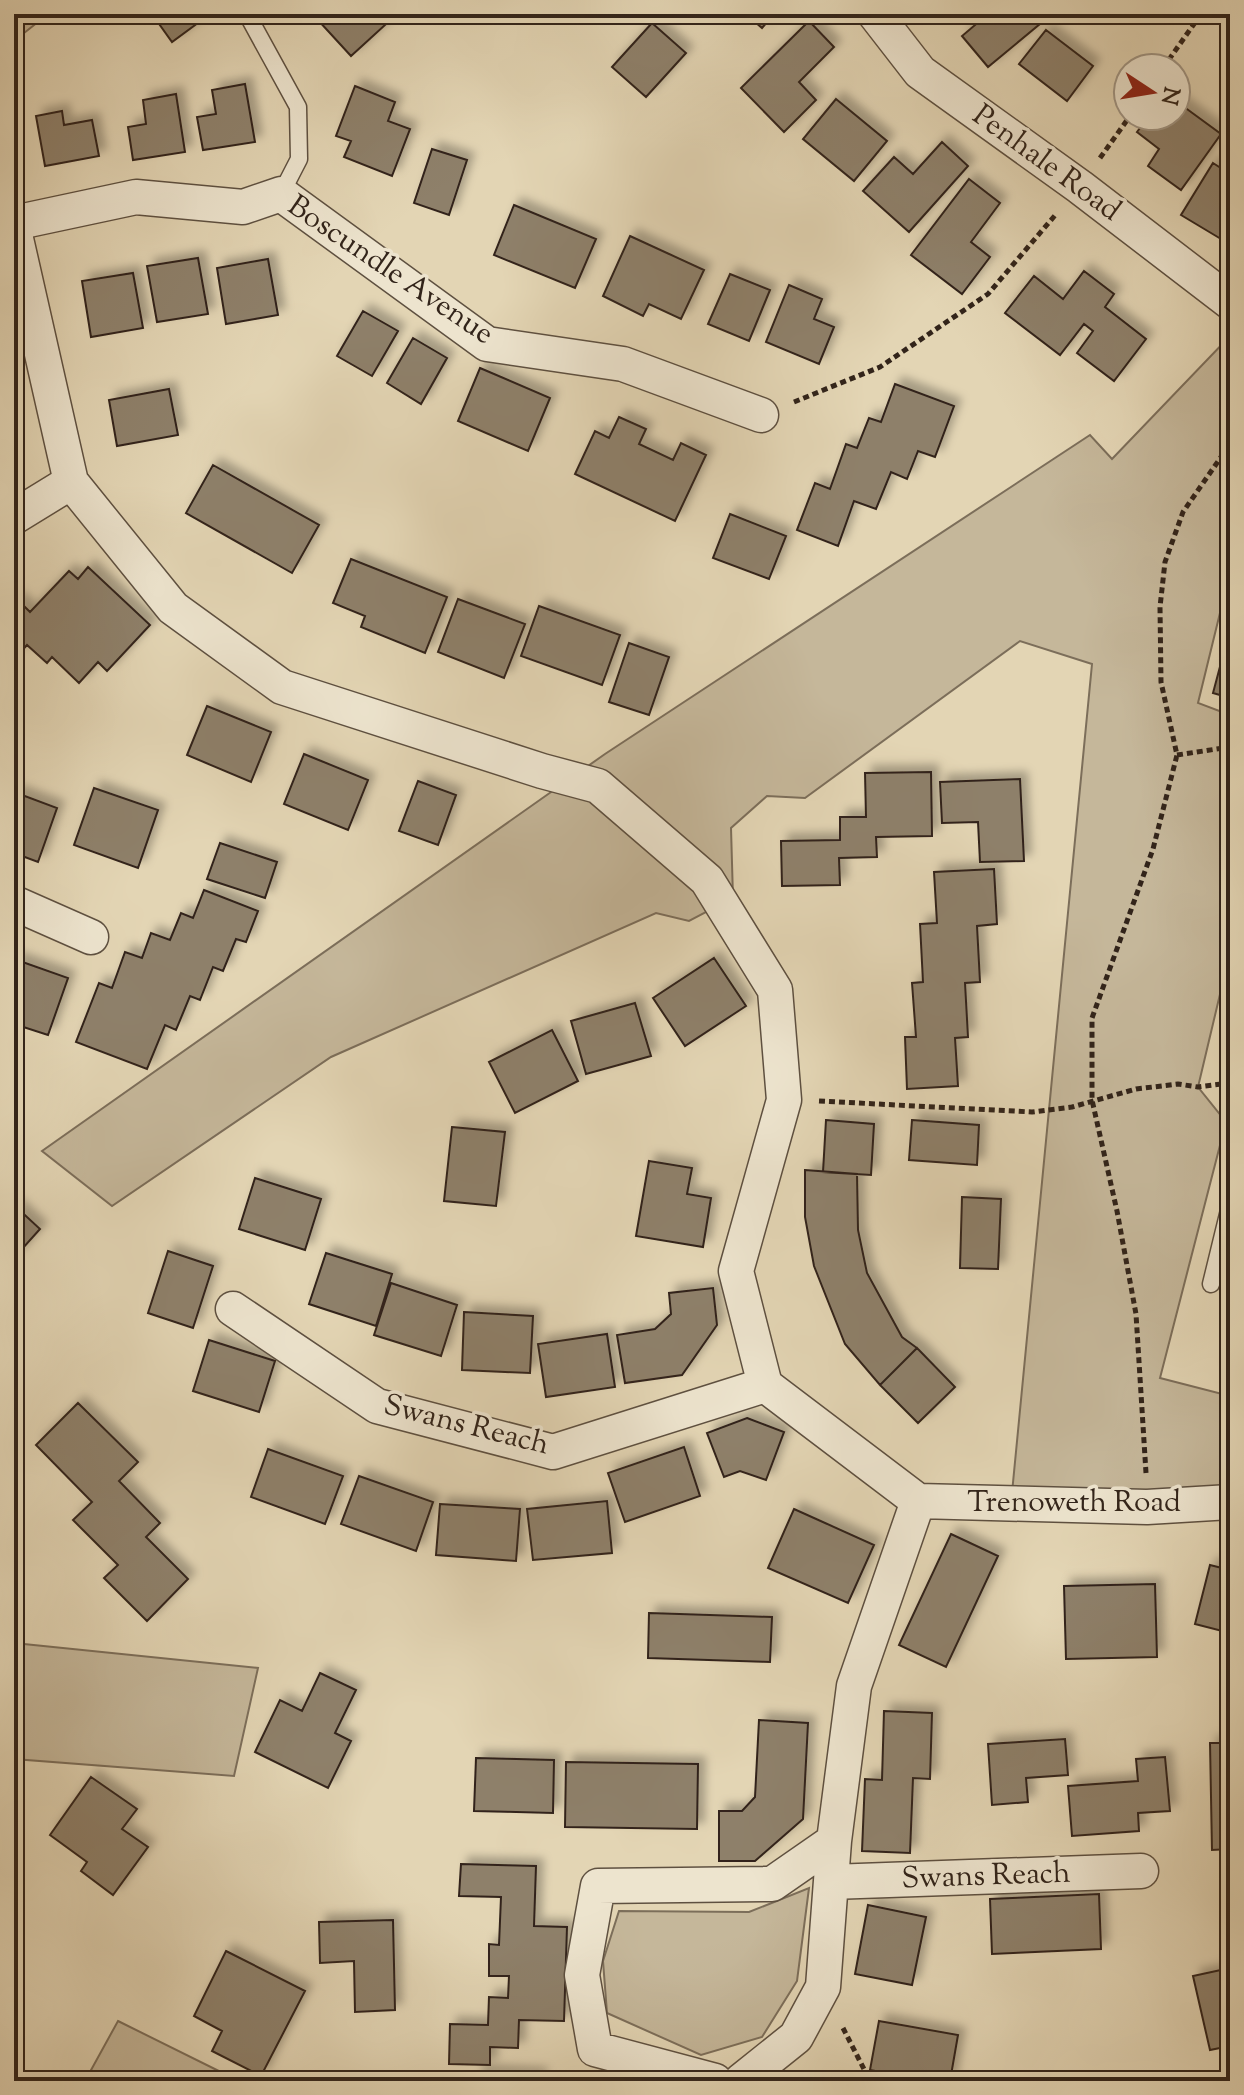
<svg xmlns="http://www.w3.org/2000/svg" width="1244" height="2095" viewBox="0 0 1244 2095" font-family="'Sorts Mill Goudy',serif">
  <defs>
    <filter id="shadow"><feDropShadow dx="7" dy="-7" stdDeviation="4" flood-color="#0004"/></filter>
  </defs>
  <rect width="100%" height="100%" fill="#e3d5b4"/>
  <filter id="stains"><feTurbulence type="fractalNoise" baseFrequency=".0025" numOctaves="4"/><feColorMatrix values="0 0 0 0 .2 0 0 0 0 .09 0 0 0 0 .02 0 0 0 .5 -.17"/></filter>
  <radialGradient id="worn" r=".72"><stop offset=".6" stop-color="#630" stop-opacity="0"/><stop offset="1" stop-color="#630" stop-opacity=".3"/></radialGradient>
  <!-- green -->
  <path fill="#c5b79a" stroke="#7c6e5a" stroke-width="2" d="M 14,14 L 48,14 L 14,41 Z
    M 1230,336 L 1230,572 L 1198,703 L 1230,715 L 1230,811 L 1221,838 L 1230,911 L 1230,952 L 1198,1087 L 1226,1122 L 1160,1378 L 1230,1396 L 1230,1491 L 1012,1493 L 1092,664 L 1020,641 L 805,798 L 767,796 L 731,828 L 733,898 L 689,921 L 656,913 L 331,1057 L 112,1206 L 42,1151 L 605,754 L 1090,435 L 1112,459 Z
    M 14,1643 L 258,1668 L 234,1776 L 14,1759 Z
    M 809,1888 L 797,1981 L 762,2037 L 701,2055 L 607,2013 L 603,1961 L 619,1911 L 749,1912 Z
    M 118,2021 L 239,2081 L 85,2081 Z"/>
  <!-- building -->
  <path fill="#8e806a" stroke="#32241a" stroke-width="2" filter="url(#shadow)" d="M 152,14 L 210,14 L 172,42 Z
    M 322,14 L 375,14 L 385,25 L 351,56 L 317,19 Z
    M 746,14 L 774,14 L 762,28 Z
    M 988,14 L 1052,14 L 988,67 L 962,36 Z
    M 809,21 L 834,47 L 799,82 L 816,100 L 784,132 L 741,88 Z
    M 652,23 L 686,53 L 646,97 L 612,67 Z
    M 1046,30 L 1093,66 L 1067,101 L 1019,64 Z
    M 245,84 L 255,142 L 203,150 L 197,117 L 216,114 L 212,90 Z
    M 355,86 L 395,102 L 388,121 L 410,129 L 392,176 L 344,157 L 351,141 L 336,136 Z
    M 176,94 L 185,152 L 133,160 L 128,127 L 146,124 L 143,100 Z
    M 836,99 L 887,141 L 854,181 L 803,139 Z
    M 1176,101 L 1221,134 L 1181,190 L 1148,166 L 1159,149 L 1137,132 L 1149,116 L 1176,116 Z
    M 62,111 L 64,125 L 92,120 L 99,156 L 45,166 L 36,116 Z
    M 942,142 L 968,166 L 909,232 L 863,191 L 894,157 L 913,174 Z
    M 432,149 L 467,160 L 449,215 L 414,203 Z
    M 1213,163 L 1230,174 L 1230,224 L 1221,239 L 1181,215 Z
    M 969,179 L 1000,203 L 971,242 L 990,257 L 962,294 L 911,255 Z
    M 514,205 L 596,239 L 575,288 L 494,255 Z
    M 630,236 L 704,270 L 681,319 L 649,304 L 643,316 L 603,296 Z
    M 198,258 L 208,314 L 157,322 L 147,266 Z
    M 268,259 L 278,315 L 226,324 L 217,268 Z
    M 1084,271 L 1114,294 L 1105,307 L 1146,339 L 1114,381 L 1077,353 L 1093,331 L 1084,324 L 1060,355 L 1005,313 L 1034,276 L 1063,299 Z
    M 133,273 L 143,328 L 91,337 L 82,281 Z
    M 730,274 L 770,290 L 749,341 L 708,324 Z
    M 789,285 L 822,299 L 814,319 L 834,327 L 819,364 L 766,342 Z
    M 363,311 L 398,331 L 372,376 L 337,356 Z
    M 413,338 L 447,358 L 421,404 L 387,383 Z
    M 480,368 L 550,398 L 528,451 L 458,421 Z
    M 895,384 L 954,406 L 935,457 L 918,451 L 907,479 L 891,472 L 876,509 L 854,501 L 838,546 L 797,530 L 815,483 L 830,489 L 846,444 L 857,448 L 869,418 L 881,422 Z
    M 169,389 L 178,435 L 117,446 L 109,400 Z
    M 619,417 L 646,429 L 639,444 L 673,460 L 681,443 L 706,455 L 675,521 L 575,474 L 595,431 L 609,438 Z
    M 213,465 L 319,525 L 292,573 L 186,513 Z
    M 730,514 L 786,536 L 769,579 L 713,558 Z
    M 351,559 L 447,597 L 425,653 L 361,627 L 365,616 L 333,603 Z
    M 88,567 L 150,625 L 107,671 L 98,662 L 79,683 L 52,657 L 47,663 L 27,645 L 19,654 L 14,650 L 14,603 L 17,599 L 30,612 L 69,571 L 78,579 Z
    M 458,599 L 525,624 L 504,678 L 438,652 Z
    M 539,606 L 620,635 L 602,685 L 521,656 Z
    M 1230,629 L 1230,698 L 1213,693 Z
    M 629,643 L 669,657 L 649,715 L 609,702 Z
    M 207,706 L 271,732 L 251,782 L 187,755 Z
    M 304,754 L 368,780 L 348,830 L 284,804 Z
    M 931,772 L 932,836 L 876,837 L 877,857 L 839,858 L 840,885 L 782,886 L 781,841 L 840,840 L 840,817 L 866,817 L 865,773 Z
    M 1020,779 L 1024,861 L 980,862 L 978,822 L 942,823 L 940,782 Z
    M 418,781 L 456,795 L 438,845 L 399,831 Z
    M 94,788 L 158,810 L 138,868 L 74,845 Z
    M 14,792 L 57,808 L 38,862 L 14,853 Z
    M 220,843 L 277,862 L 265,898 L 207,879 Z
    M 994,869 L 997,924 L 977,926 L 980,982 L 965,983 L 968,1037 L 955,1038 L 958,1086 L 907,1089 L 905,1037 L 916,1037 L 912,983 L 923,982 L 920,924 L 937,923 L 934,872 Z
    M 204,890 L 258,911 L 246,942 L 236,939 L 223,971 L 213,967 L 200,1000 L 190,996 L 176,1030 L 165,1025 L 147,1069 L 76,1042 L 99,983 L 112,988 L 125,952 L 142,958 L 151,933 L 170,940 L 181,913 L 193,918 Z
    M 714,958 L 746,1006 L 685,1046 L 653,998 Z
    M 14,959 L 68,978 L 48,1035 L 14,1024 Z
    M 635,1003 L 651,1056 L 586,1074 L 571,1021 Z
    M 552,1030 L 578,1081 L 515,1113 L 489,1062 Z
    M 826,1120 L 874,1124 L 871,1175 L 823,1172 Z
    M 912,1120 L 979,1125 L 977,1165 L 909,1160 Z
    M 452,1127 L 505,1132 L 496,1206 L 444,1201 Z
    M 649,1161 L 692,1168 L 687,1194 L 711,1198 L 703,1247 L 636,1236 Z
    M 805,1170 L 857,1174 L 858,1230 L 867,1273 L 902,1337 L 917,1348 L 880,1385 L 845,1344 L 814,1266 L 805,1217 Z
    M 255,1178 L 321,1199 L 305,1250 L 239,1229 Z
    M 962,1197 L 1001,1199 L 998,1269 L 960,1268 Z
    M 14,1205 L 40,1229 L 14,1258 Z
    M 168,1251 L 213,1266 L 193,1328 L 148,1313 Z
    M 326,1253 L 392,1274 L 376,1326 L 309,1304 Z
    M 391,1283 L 457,1305 L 441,1356 L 374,1335 Z
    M 713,1288 L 717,1325 L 682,1375 L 625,1383 L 617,1335 L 655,1329 L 671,1314 L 669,1293 Z
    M 464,1312 L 533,1316 L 530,1373 L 462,1370 Z
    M 1230,1332 L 1230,1371 L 1221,1368 Z
    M 607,1334 L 615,1387 L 546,1397 L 538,1344 Z
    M 209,1340 L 275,1361 L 259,1412 L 193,1391 Z
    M 917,1348 L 955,1387 L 918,1423 L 880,1385 Z
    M 78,1403 L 138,1462 L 119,1481 L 160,1523 L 146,1537 L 188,1579 L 147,1621 L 104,1578 L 118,1565 L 73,1520 L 92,1502 L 36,1445 Z
    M 747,1418 L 784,1432 L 766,1480 L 740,1471 L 724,1477 L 707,1433 Z
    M 684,1447 L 700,1496 L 625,1522 L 608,1473 Z
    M 268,1449 L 343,1476 L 325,1524 L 251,1497 Z
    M 359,1476 L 433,1502 L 416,1551 L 341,1524 Z
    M 607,1501 L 612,1553 L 533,1560 L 527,1509 Z
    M 440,1504 L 520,1509 L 516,1561 L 436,1555 Z
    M 794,1509 L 874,1545 L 848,1603 L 768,1568 Z
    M 951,1534 L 998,1556 L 946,1667 L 899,1645 Z
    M 1210,1565 L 1230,1570 L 1230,1633 L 1195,1624 Z
    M 1155,1584 L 1157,1657 L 1066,1659 L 1064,1586 Z
    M 649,1613 L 772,1617 L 770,1662 L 648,1658 Z
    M 320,1673 L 356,1690 L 335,1733 L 351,1741 L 328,1788 L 255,1752 L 280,1700 L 302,1711 Z
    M 884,1711 L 932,1713 L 930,1779 L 913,1778 L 910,1853 L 862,1851 L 865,1779 L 882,1780 Z
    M 759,1720 L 808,1723 L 803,1819 L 755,1861 L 719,1861 L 719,1811 L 742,1811 L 755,1797 Z
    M 1065,1739 L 1068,1775 L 1026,1778 L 1028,1802 L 992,1805 L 988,1744 Z
    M 1210,1743 L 1230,1743 L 1230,1849 L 1212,1850 Z
    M 1165,1757 L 1170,1811 L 1138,1813 L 1139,1831 L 1072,1836 L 1068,1786 L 1138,1781 L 1136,1759 Z
    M 476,1758 L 554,1760 L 553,1813 L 474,1811 Z
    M 566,1762 L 698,1764 L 697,1829 L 565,1827 Z
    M 91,1777 L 137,1809 L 122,1829 L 148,1847 L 113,1895 L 81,1871 L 87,1862 L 50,1835 Z
    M 461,1864 L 536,1866 L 534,1926 L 567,1927 L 564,2021 L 519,2020 L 518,2048 L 490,2047 L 490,2065 L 449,2064 L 450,2024 L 488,2025 L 489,1997 L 508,1998 L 509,1976 L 489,1976 L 489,1944 L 499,1945 L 501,1897 L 459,1896 Z
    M 1222,1865 L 1230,1865 L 1230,1931 L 1225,1931 Z
    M 1099,1894 L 1101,1949 L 992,1954 L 990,1899 Z
    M 868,1905 L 926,1917 L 912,1985 L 855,1974 Z
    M 393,1920 L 395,2010 L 355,2012 L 354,1961 L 320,1963 L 319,1922 Z
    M 226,1951 L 305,1991 L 261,2076 L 212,2051 L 222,2031 L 194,2016 Z
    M 1230,1968 L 1230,2046 L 1210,2050 L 1193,1976 Z
    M 879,2021 L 958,2035 L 950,2081 L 930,2081 L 870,2070 Z
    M 476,2072 L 540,2075 L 539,2081 L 476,2081 Z"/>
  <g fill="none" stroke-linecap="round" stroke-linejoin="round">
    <defs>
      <path id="lane" d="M 247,14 L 298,107 L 299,159 L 281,194
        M 1211,1284 L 1230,1206"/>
      <path id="street" d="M 875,14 L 920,72 L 1080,187 L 1230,302
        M 14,223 L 136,197 L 243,207 L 281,194 L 487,344 L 623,364 L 761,415
        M 14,230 L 71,482 L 173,608 L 282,687 L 542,771 L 598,786 L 707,880 L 775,990 L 784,1100 L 736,1271 L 765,1385 L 918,1501
        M 14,517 L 71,482
        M 14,903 L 91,937
        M 233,1309 L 377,1406 L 553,1452 L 765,1385
        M 918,1501 L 1147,1507 L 1230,1502
        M 831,1882 L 1141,1871
        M 715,2081 L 595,2049 L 582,1975 L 598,1886 L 772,1884 L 834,1841
        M 741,2081 L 796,2037 L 823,1987 L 834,1841 L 854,1686 L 918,1501"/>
    </defs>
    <!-- lane casing -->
    <use href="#lane" stroke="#5e5040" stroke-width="19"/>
    <!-- street casing -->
    <use href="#street" stroke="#5e5040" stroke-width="37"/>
    <!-- path -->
    <path stroke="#32241a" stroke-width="5" stroke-dasharray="6 4" stroke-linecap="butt" d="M 1163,68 L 1201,14
      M 1100,158 L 1130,116
      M 794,402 L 880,367 L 988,294 L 1057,213
      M 1177,755 L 1230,747
      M 819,1101 L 1032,1112 L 1072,1107 L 1136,1089 L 1178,1084 L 1198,1087 L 1230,1083
      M 1146,1473 L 1136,1314 L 1117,1211 L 1092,1100 L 1092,1018 L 1153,849 L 1177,755 L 1161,682 L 1160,607 L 1165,562 L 1183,512 L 1230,444
      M 843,2028 L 870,2081"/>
    <!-- lane -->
    <use href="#lane" stroke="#ede4ce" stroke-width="16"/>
    <!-- street -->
    <use href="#street" stroke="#ede4ce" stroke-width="34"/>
  </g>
  <g text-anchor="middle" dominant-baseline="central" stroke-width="7" stroke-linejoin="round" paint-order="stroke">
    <!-- street labels -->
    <g font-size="30" fill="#32241a" stroke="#ede4ce">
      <text transform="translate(1046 164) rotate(36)">Penhale Road</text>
      <text transform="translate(390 271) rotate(34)">Boscundle Avenue</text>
      <text transform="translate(466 1426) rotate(14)">Swans Reach</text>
      <text x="1074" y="1503">Trenoweth Road</text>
      <text transform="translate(986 1877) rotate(-2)">Swans Reach</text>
    </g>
  </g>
  <!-- margin -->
  <rect width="1244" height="2095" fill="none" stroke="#e3d5b4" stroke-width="48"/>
  <rect x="16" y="16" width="1212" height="2063" fill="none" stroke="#32241a" stroke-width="4"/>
  <rect x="24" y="24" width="1196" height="2047" fill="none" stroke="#32241a" stroke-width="2"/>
  <!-- north arrow -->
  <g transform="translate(1152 92) rotate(102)"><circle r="38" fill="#ede4ce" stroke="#a29786" stroke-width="2"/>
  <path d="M0-6L14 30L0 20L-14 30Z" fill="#8f2418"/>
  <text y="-12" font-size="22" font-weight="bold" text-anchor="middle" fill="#32241a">N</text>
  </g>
  <rect width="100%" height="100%" filter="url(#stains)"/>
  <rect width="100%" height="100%" fill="url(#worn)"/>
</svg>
